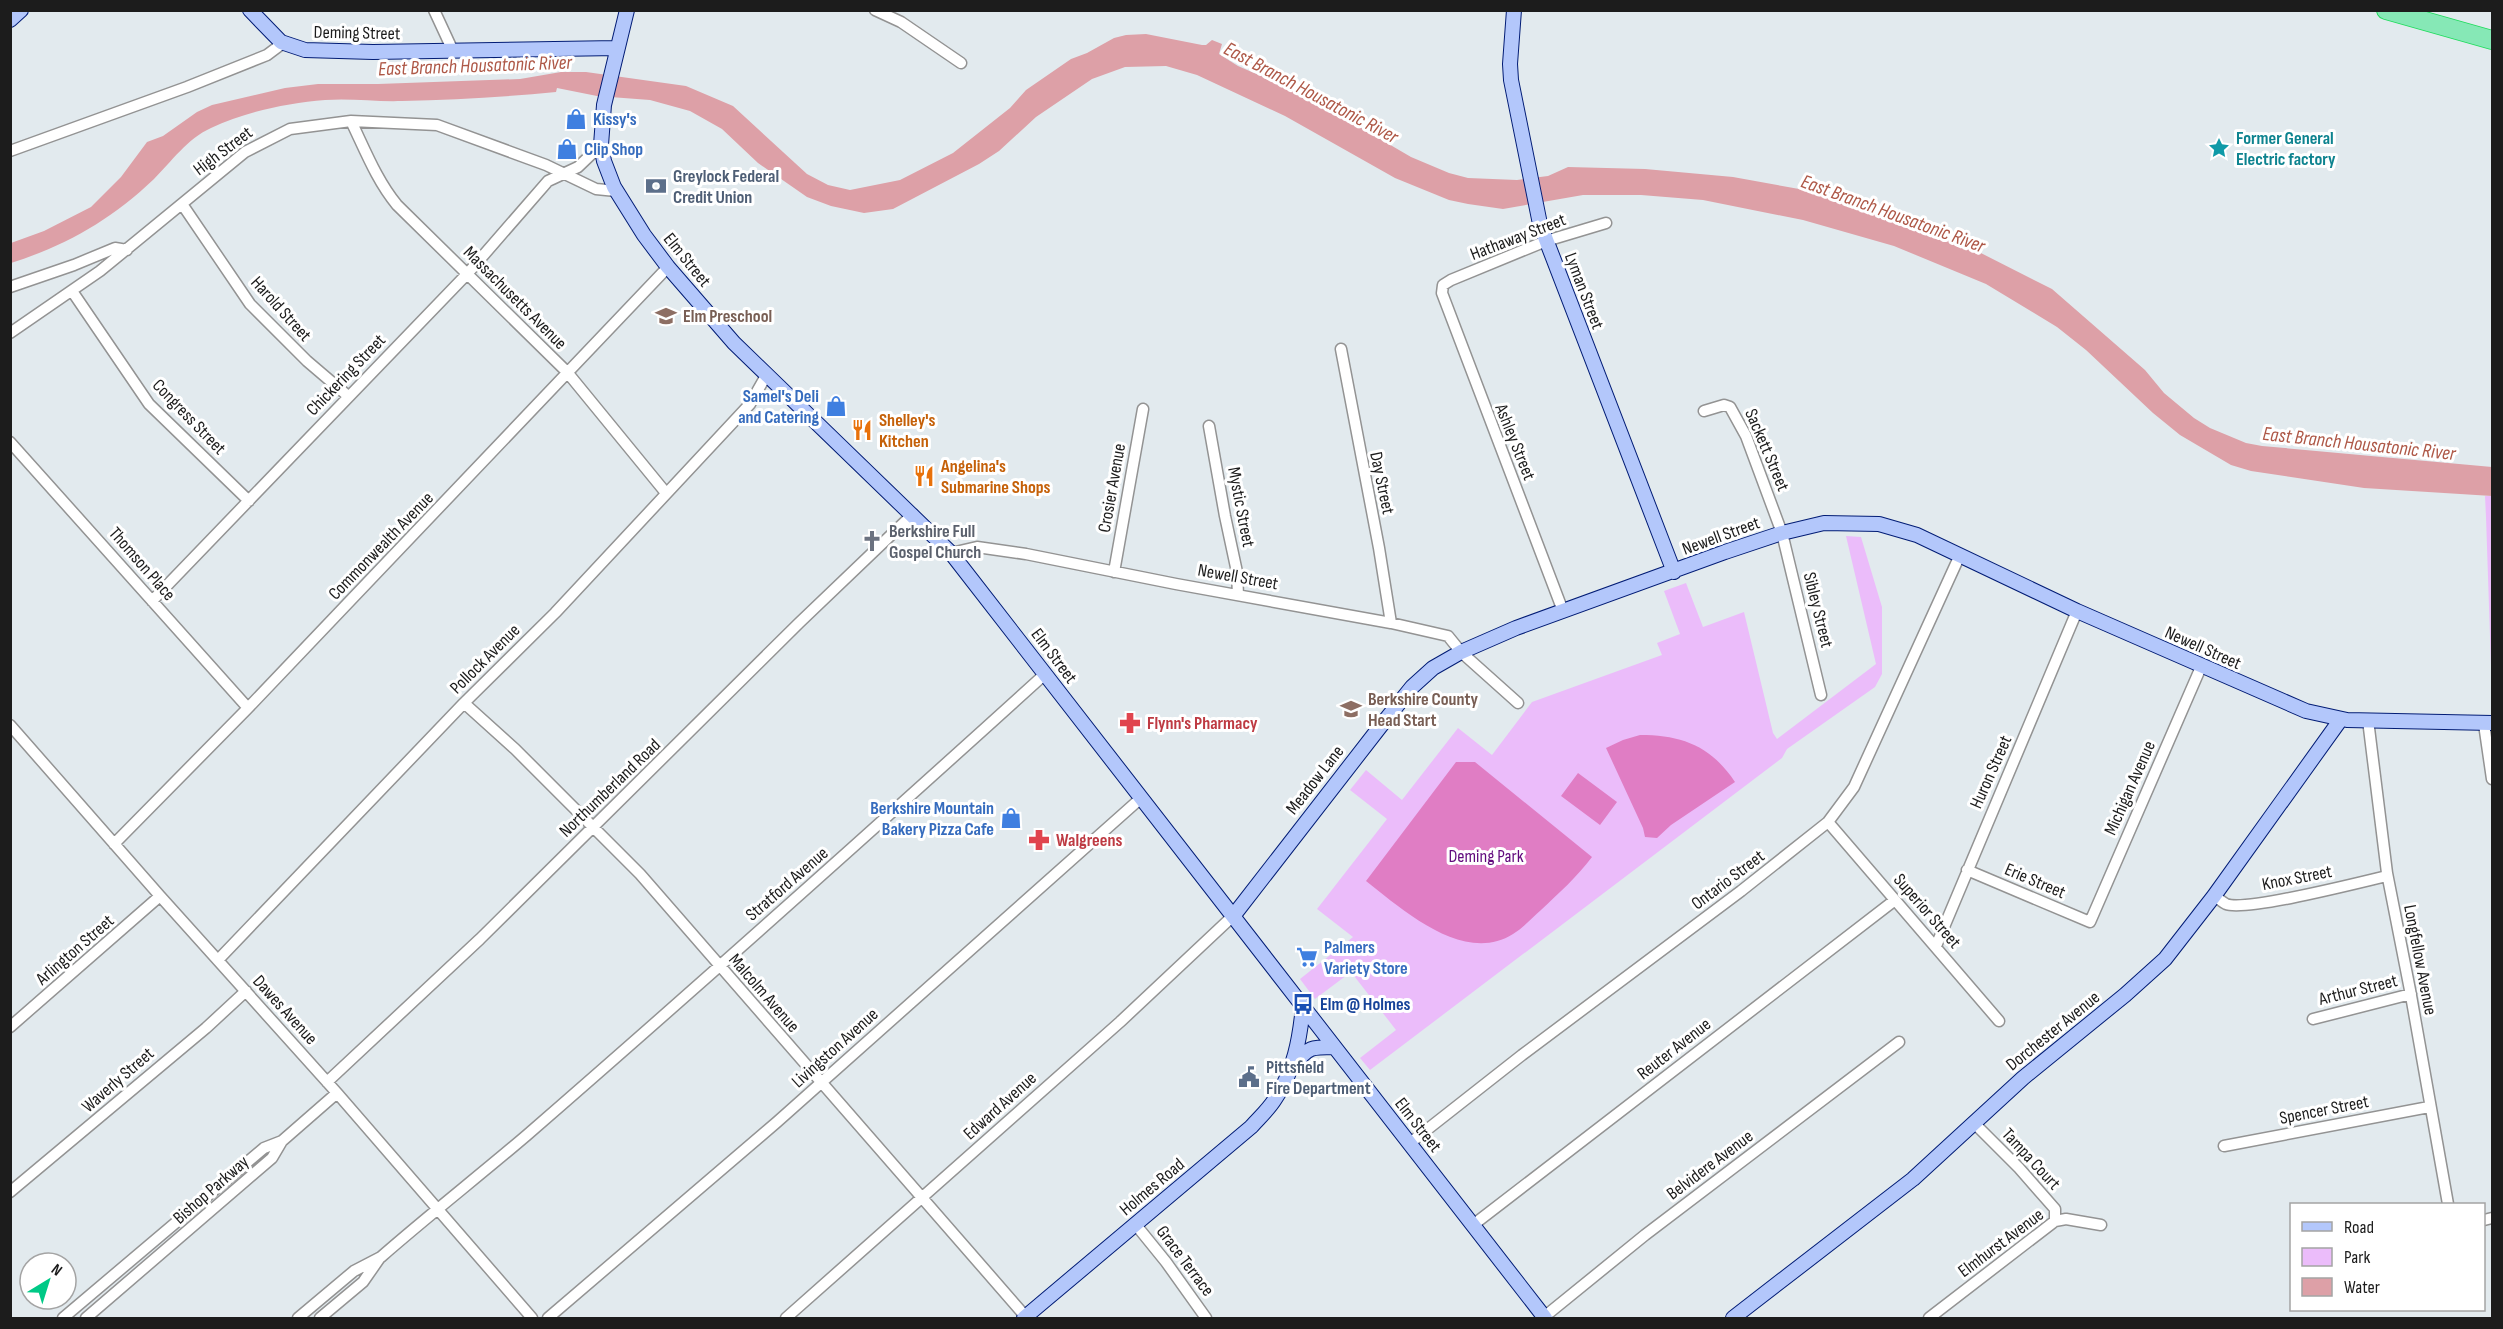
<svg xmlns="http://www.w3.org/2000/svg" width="2503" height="1329" viewBox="0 0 2503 1329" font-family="'Sofia Sans Condensed',sans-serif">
  <rect width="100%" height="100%" fill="#e2eaee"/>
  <!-- park -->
  <path fill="#ebbcfa" d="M 2485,496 L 2492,496 L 2492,696 L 2486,517 Z
    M 1846,536 L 1861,537 L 1882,607 L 1882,674 L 1875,687 L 1787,749 L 1782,758 L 1370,1070 L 1360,1058 L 1396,1030 L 1351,972 L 1315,999 L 1300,979 L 1353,937 L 1317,909 L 1387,819 L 1350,790 L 1366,770 L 1402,800 L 1458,728 L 1492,755 L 1532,702 L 1662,655 L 1657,643 L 1680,634 L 1664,591 L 1686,583 L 1703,627 L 1744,612 L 1773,733 L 1777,739 L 1876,664 Z"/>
  <!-- pitch -->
  <path fill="#e07dc4" d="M 1640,735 C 1682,735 1711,746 1735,782 L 1671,825 L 1657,838 L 1645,837 L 1643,828 L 1606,748 L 1623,740 Z
    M 1456,762 L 1475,762 L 1592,857 C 1577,877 1559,893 1541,910 C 1532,918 1523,928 1513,934 C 1464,965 1403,910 1366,881 Z
    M 1578,773 L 1617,802 L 1600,825 L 1561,796 Z"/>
  <!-- water -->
  <path fill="#dda0a7" d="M 1146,34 L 1202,45 L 1206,45 L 1212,40 L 1222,44 L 1219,54 L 1238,66 L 1303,94 L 1411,157 L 1449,173 L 1468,178 L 1517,180 L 1548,176 L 1568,167 L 1645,169 L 1733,177 L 1816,192 L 1859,206 L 1967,246 L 2052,289 L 2145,370 L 2164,393 L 2194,418 L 2210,428 L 2246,443 L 2262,446 L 2492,467 L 2492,496 L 2364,488 L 2251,471 L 2231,465 L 2180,435 L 2153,413 L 2086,350 L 2057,327 L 1986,284 L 1894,246 L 1803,220 L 1703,200 L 1641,195 L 1583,195 L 1503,209 L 1468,204 L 1449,200 L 1395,178 L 1285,116 L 1197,75 L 1166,66 L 1125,67 L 1092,79 L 1036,117 L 999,151 L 979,164 L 893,209 L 864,213 L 831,206 L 807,197 L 758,163 L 722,129 L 690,111 L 650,100 L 597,96 L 557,88 L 556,92 C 505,97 454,100 402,101 C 377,102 351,98 325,100 C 287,103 245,112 211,128 C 187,139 172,161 154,179 C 111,220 67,245 11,263 L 11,243 L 44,231 L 91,207 L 121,177 L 147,142 L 163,136 L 197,112 L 212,105 L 285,88 L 318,84 L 378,84 L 520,79 L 561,72 L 586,72 L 686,86 L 733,106 L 807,174 L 828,185 L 850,190 L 900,180 L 953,153 L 1010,108 L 1026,90 L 1071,59 L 1087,53 L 1114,38 L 1126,35 Z"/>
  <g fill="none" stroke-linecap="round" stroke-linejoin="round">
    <defs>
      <path id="street" d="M 434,10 L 453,51
        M 875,10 L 901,22 L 961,63
        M 351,121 C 365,150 377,181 397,205 L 567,372 L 666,493
        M 10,151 L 187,87 L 267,55 L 283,43
        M 182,204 L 250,304 L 307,361 L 348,396
        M 10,287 L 74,265 L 115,248 L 127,250
        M 72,291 L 149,404 L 249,501
        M 10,333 L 100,271 L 245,152 L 290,129 L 351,121 L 437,125 L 546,165 L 596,189 L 616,191
        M 1341,349 L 1379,548 L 1391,623
        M 1704,411 L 1724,405 L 1730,407 L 1746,436 L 1782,533 L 1821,695
        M 1209,426 L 1225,516 L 1237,572 L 1238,595
        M 10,442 L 248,708
        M 951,553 L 977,547 L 1026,554 L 1176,584 L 1391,623 L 1448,636 L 1461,652 L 1518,703
        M 1114,572 L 1143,409
        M 152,601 L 468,273 L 548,181 L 578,167 L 601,145
        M 1563,611 L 1442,293 L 1443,285 L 1451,280 L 1546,241 L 1606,223
        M 464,703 L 515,749 L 640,874 L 1026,1317
        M 2368,720 L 2387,873 L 2410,990 L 2448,1204
        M 2484,724 L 2492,779
        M 10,725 L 160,896 L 337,1093 L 532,1318
        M 1828,822 L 1999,1021
        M 114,844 L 248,708 L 668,267
        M 1967,870 L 2090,922 L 2201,667
        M 2214,896 C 2218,898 2222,902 2226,904 C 2245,912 2361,882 2387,876
        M 1936,946 L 2077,611
        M 218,960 L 464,703 L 555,613 L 750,404 L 767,374
        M 2313,1019 L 2411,994
        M 10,1027 L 160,896
        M 327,1082 L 480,939 L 799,623 L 913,514
        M 1973,1122 L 2019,1168 L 2055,1209 L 2055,1221
        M 1410,1143 L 1522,1055 L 1741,891 L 1828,822 L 1854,787 L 1960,555
        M 2224,1146 L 2429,1107
        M 10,1192 L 206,1028 L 246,991
        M 2484,1220 L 2492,1218
        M 1136,1225 L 1166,1262 L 1206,1318
        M 1473,1225 L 1895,900
        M 1544,1317 L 1645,1235 L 1899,1042
        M 63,1318 L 264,1148 L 282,1141 L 337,1093
        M 86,1318 L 272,1158 L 282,1141
        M 298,1318 L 354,1271 L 381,1257 C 429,1215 479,1176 527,1135 C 702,983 874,829 1045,674
        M 320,1318 L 363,1282 L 379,1259
        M 548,1318 L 777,1122 L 1141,798
        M 786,1318 L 1120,1022 L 1234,915
        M 1929,1318 L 2055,1221 L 2066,1219 L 2101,1225"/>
      <path id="secondary" d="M 250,10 L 281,42 L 305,50 L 373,52 L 617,48
        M 627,10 L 604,105 L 601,145 L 604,161 L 614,187 L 644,235 L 668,267 L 734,343 L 951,553 L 1545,1318
        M 1514,10 L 1510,64 L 1511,80 L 1540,224 L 1674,572
        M 10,20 L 21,10
        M 1234,915 L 1383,723 L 1412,687 L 1433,668 L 1461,652 L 1516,628 L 1725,552 L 1782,533 L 1824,523 L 1879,524 L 1917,535 L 2077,611 L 2306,711 L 2347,720 L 2492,723
        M 1295,1064 C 1308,1047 1312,1047 1333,1047
        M 1024,1318 L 1251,1127 C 1259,1118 1269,1109 1275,1099 C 1294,1072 1300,1038 1303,1006
        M 1733,1318 L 1913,1179 L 2023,1078 L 2125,995 L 2165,959 L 2214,896 L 2341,719"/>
      <path id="highway" d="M 2386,10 L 2492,40"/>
    </defs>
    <!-- street casing -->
    <use href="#street" stroke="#939393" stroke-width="13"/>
    <!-- secondary casing -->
    <use href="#secondary" stroke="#021c75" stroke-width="16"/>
    <!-- highway casing -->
    <use href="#highway" stroke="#1fdc5c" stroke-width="20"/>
    <!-- street -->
    <use href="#street" stroke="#fff" stroke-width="10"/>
    <!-- secondary -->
    <use href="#secondary" stroke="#b3c7fb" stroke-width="14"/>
    <!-- highway -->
    <use href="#highway" stroke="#86e8b6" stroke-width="18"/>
  </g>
  <!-- icons -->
  <defs>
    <symbol id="shop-bare" viewBox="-9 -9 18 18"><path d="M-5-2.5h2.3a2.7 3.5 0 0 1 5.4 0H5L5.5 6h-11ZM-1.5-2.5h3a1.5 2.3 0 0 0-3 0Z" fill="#3f7fe0" stroke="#fff" stroke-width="2.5" paint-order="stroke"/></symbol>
    <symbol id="sight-bare" viewBox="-9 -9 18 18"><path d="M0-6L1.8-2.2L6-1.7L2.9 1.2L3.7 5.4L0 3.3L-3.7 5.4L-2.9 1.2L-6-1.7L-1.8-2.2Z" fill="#0f9aa8" stroke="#fff" stroke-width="2.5" paint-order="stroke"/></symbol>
    <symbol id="bank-bare" viewBox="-9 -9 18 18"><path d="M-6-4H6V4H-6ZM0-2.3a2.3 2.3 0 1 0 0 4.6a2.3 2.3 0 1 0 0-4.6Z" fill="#5c6f8a" stroke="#fff" stroke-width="2.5" paint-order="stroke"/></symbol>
    <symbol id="school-bare" viewBox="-9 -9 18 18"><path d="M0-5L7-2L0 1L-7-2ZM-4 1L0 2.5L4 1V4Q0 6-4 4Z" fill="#8d6e63" stroke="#fff" stroke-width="2.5" paint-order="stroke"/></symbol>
    <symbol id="restaurant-bare" viewBox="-9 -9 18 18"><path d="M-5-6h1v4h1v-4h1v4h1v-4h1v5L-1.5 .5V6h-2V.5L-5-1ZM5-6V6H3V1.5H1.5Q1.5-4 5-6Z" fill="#e8710a" stroke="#fff" stroke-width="2.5" paint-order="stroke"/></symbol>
    <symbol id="church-bare" viewBox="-9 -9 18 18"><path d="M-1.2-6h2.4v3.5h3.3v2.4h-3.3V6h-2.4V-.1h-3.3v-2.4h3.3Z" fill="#6b7280" stroke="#fff" stroke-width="2.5" paint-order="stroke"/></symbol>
    <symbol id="pharmacy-bare" viewBox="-9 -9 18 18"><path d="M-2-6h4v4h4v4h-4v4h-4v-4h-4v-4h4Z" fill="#e0444e" stroke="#fff" stroke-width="2.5" paint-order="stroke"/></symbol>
    <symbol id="supermarket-bare" viewBox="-9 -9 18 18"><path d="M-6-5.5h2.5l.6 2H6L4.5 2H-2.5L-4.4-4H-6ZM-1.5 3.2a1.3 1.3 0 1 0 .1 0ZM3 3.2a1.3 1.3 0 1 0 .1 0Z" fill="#3f7fe0" stroke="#fff" stroke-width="2.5" paint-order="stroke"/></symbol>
    <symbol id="bus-bare" viewBox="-9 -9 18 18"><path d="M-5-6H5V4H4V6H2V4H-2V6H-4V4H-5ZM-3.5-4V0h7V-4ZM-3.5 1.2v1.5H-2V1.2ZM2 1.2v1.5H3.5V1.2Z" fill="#1a4fb4" stroke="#fff" stroke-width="2.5" paint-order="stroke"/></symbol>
    <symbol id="civic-bare" viewBox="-9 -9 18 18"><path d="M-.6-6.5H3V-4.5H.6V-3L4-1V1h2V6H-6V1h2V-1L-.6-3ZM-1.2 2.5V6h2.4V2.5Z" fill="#5c6f8a" stroke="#fff" stroke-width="2.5" paint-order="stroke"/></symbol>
  </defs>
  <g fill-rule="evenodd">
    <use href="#shop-bare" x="561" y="104" width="30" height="30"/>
    <use href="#sight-bare" x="2204" y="133" width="30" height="30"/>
    <use href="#shop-bare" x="552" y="134" width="30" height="30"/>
    <use href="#bank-bare" x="641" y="171" width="30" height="30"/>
    <use href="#school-bare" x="651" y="301" width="30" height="30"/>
    <use href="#shop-bare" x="821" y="391" width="30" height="30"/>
    <use href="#restaurant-bare" x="847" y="415" width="30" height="30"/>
    <use href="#restaurant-bare" x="909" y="461" width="30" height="30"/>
    <use href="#church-bare" x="857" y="526" width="30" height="30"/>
    <use href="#school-bare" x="1336" y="694" width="30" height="30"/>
    <use href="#pharmacy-bare" x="1115" y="708" width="30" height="30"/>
    <use href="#shop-bare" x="996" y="803" width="30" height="30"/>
    <use href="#pharmacy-bare" x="1024" y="825" width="30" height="30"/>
    <use href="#supermarket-bare" x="1292" y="942" width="30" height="30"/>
    <use href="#bus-bare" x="1288" y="989" width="30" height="30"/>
    <use href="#civic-bare" x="1234" y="1062" width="30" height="30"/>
  </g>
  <g text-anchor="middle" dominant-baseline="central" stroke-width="6" stroke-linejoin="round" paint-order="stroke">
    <!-- street labels -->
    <g font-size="18" fill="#1c1c1c" stroke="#fff">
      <text transform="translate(357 33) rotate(1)">Deming Street</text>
      <text transform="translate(223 151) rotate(-37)">High Street</text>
      <text transform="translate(1518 237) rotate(-21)">Hathaway Street</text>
      <text transform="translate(687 260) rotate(51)">Elm Street</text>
      <text transform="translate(1584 291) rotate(69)">Lyman Street</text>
      <text transform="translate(515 298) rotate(45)">Massachusetts Avenue</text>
      <text transform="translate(281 309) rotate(48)">Harold Street</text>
      <text transform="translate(346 375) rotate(-46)">Chickering Street</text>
      <text transform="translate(189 417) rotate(46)">Congress Street</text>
      <text transform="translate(1515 442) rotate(68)">Ashley Street</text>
      <text transform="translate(1767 450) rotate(67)">Sackett Street</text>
      <text transform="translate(1382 483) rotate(78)">Day Street</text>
      <text transform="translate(1112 488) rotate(-80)">Crosier Avenue</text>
      <text transform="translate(1241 507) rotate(79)">Mystic Street</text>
      <text transform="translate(1721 536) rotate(-20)">Newell Street</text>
      <text transform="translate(381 546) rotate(-46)">Commonwealth Avenue</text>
      <text transform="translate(142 564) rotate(49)">Thomson Place</text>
      <text transform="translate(1238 577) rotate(10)">Newell Street</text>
      <text transform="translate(1818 610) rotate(76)">Sibley Street</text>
      <text transform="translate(2203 648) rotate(24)">Newell Street</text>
      <text transform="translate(1054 656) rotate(53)">Elm Street</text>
      <text transform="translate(485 659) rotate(-45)">Pollock Avenue</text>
      <text transform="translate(1991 772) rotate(-66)">Huron Street</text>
      <text transform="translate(1315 780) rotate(-52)">Meadow Lane</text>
      <text transform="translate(610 788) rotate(-44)">Northumberland Road</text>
      <text transform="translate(2130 788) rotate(-66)">Michigan Avenue</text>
      <text transform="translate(2297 878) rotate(-11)">Knox Street</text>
      <text transform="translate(1728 880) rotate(-37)">Ontario Street</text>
      <text transform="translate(2035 881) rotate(23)">Erie Street</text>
      <text transform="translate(787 884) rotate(-41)">Stratford Avenue</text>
      <text transform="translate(1927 911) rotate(49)">Superior Street</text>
      <text transform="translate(75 950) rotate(-41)">Arlington Street</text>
      <text transform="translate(2420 960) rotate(79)">Longfellow Avenue</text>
      <text transform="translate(2358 990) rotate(-14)">Arthur Street</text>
      <text transform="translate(764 993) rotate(49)">Malcolm Avenue</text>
      <text transform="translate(285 1010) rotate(48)">Dawes Avenue</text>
      <text transform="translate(2053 1031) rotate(-39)">Dorchester Avenue</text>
      <text transform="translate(835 1048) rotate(-42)">Livingston Avenue</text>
      <text transform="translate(1674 1049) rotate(-38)">Reuter Avenue</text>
      <text transform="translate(118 1080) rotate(-41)">Waverly Street</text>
      <text transform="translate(1000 1106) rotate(-42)">Edward Avenue</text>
      <text transform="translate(2324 1110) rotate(-11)">Spencer Street</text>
      <text transform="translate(1418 1125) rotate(52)">Elm Street</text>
      <text transform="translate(2031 1159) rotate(47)">Tampa Court</text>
      <text transform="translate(1710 1165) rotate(-37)">Belvidere Avenue</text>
      <text transform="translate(1152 1187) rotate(-40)">Holmes Road</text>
      <text transform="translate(211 1190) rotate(-41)">Bishop Parkway</text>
      <text transform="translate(2001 1243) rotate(-37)">Elmhurst Avenue</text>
      <text transform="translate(1185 1261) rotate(53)">Grace Terrace</text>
    </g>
    <!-- shop labels -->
    <g font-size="18" font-weight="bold" fill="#366cbe" stroke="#fff" text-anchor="start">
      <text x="593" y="119">Kissy's</text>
      <text x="584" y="149">Clip Shop</text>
      <text x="819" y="396" text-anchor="end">Samel's Deli<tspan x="819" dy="21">and Catering</tspan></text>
      <text x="994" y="808" text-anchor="end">Berkshire Mountain<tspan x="994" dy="21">Bakery Pizza Cafe</tspan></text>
      <text x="1324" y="947">Palmers<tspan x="1324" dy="21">Variety Store</tspan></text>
    </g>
    <!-- culture labels -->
    <g font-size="18" font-weight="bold" fill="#0d838f" stroke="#fff" text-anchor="start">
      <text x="2236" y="138">Former General<tspan x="2236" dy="21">Electric factory</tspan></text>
    </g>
    <!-- service labels -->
    <g font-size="18" font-weight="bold" fill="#4e5e75" stroke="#fff" text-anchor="start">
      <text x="673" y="176">Greylock Federal<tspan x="673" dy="21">Credit Union</tspan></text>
      <text x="1266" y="1067">Pittsfield<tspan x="1266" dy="21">Fire Department</tspan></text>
    </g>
    <!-- education labels -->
    <g font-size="18" font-weight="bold" fill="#785e54" stroke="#fff" text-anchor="start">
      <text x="683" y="316">Elm Preschool</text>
      <text x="1368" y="699">Berkshire County<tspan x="1368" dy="21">Head Start</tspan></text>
    </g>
    <!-- food labels -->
    <g font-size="18" font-weight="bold" fill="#c56008" stroke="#fff" text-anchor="start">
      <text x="879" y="420">Shelley's<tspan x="879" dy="21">Kitchen</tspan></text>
      <text x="941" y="466">Angelina's<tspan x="941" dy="21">Submarine Shops</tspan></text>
    </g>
    <!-- worship labels -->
    <g font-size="18" font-weight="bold" fill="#5b616d" stroke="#fff" text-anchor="start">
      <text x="889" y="531">Berkshire Full<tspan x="889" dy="21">Gospel Church</tspan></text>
    </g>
    <!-- health labels -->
    <g font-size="18" font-weight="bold" fill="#be3a42" stroke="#fff" text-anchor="start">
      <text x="1147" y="723">Flynn's Pharmacy</text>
      <text x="1056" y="840">Walgreens</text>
    </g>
    <!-- park labels -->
    <g font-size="18" fill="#60087c" stroke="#fff">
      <text x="1486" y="856">Deming Park</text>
    </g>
    <!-- transit labels -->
    <g font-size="18" font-weight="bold" fill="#164399" stroke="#fff" text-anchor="start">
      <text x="1320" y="1004">Elm @ Holmes</text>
    </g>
    <!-- water labels -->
    <g font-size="20" font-style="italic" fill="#ae5847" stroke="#fff">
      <text transform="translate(475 66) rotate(-2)">East Branch Housatonic River</text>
      <text transform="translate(1311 93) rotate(28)">East Branch Housatonic River</text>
      <text transform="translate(1893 214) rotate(20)">East Branch Housatonic River</text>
      <text transform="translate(2359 444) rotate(6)">East Branch Housatonic River</text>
    </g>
  </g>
  <!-- border -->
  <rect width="2503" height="1329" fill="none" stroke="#1c1c1c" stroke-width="24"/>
  <!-- legend -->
  <rect x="2290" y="1203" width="195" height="108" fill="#ffffff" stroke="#a4a4a4" stroke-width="1.5"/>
  <rect x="2302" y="1222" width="30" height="9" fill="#b3c7fb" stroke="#a4a4a4" stroke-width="1.5"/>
  <text x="2344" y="1233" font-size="18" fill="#1c1c1c">Road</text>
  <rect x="2302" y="1248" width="30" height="18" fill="#ebbcfa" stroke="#a4a4a4" stroke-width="1.5"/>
  <text x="2344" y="1263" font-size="18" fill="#1c1c1c">Park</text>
  <rect x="2302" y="1278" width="30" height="18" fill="#dda0a7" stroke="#a4a4a4" stroke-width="1.5"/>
  <text x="2344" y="1293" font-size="18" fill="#1c1c1c">Water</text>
  <!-- north arrow -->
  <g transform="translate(48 1281) rotate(38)"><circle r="28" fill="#ffffff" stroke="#a4a4a4" stroke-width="1.5"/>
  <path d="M0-4.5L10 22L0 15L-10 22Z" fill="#00c986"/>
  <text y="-9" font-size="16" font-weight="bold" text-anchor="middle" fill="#1c1c1c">N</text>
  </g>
</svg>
